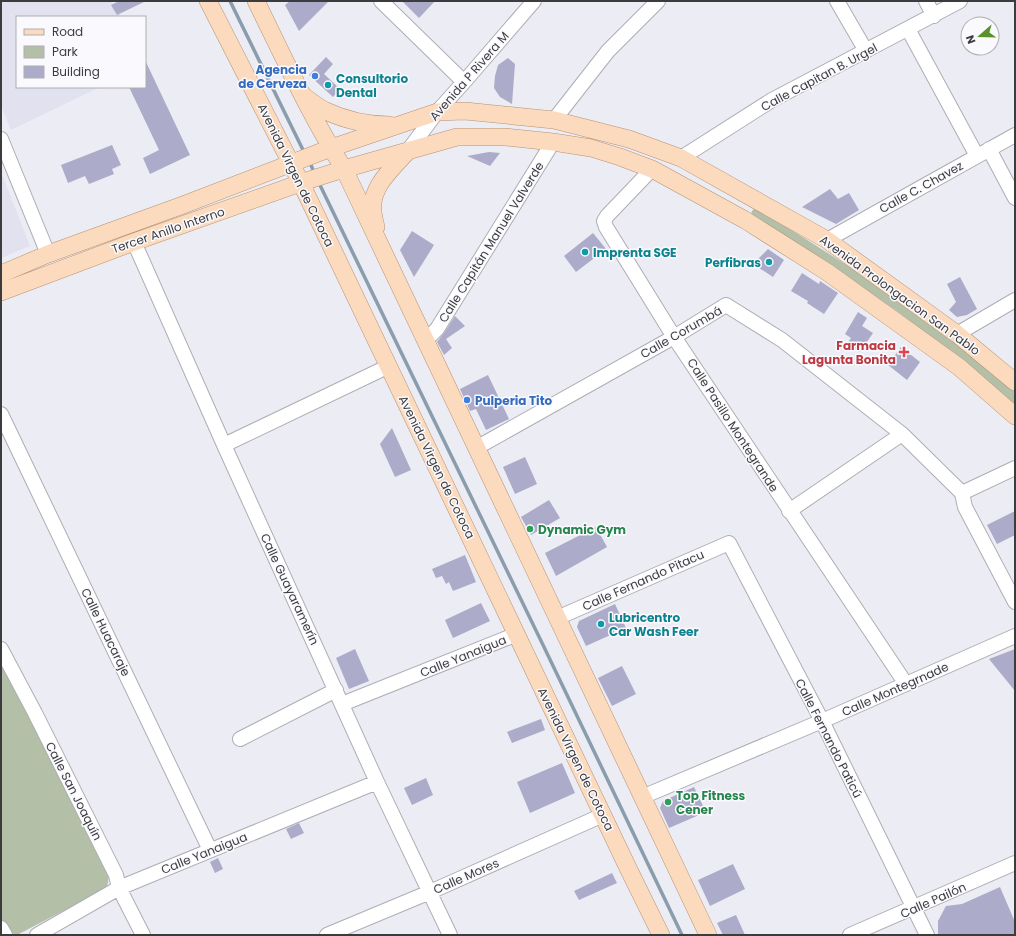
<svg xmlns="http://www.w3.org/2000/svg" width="1016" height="936" viewBox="0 0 1016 936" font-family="Poppins,sans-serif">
  <rect width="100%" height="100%" fill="#ececf4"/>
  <!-- built -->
  <path fill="#e1e1f0" d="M 1,1 L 111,1 L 121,17 L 17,17 L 17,87 L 100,87 L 11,130 L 1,106 Z
    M 1,172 L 30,246 L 1,258 Z"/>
  <!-- green -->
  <path fill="#b4bfa7" d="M 754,209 L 758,209 C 827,252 895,295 960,344 C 979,359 997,375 1015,391 L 1015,406 L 942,345 L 894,309 L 751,214 L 752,211 Z
    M 1,660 L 109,875 L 107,888 L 17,935 L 7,931 L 1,919 Z"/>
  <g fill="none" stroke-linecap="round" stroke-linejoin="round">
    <!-- stream -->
    <path stroke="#8a9dad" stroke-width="3.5" d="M 230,1 L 305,154
      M 309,161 L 315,174
      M 318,181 L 544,647 L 682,935"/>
  </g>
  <!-- building -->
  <path fill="#acabc9" d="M 119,1 L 146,1 L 117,15 L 111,5 Z
    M 290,1 L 329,1 L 299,31 L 285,5 Z
    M 402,1 L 435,1 L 419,18 Z
    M 326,57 L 333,64 L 324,74 L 340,89 L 333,97 L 309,75 Z
    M 508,58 L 515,64 L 512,104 L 500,97 L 494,88 L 495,76 L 498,65 Z
    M 145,60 L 190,155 L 150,174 L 143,158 L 159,150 L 129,87 L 145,87 Z
    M 112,145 L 121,165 L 112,169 L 114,174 L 89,184 L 85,176 L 68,183 L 61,165 Z
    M 489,152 L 500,153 L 490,166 L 467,156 Z
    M 830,189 L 838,199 L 849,193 L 859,210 L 836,224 L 802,207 Z
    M 412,231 L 434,245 L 414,277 L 400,250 Z
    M 593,233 L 606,249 L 576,272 L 564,256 Z
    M 768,249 L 784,260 L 773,277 L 753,264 Z
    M 802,273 L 819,284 L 820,281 L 838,293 L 824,314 L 807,303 L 808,301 L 791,291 Z
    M 960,277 L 977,309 L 967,315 L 957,317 L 949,310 L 956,302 L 947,284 Z
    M 858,312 L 867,318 L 862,326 L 873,333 L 860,352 L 847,344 L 851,338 L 845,334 Z
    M 455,316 L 465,326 L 446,339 L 452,348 L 444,355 L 437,342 L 444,333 Z
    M 901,347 L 920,362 L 907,380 L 888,365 Z
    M 488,375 L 509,419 L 486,430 L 476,409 L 470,411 L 460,389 Z
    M 392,428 L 411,470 L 395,477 L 380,444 Z
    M 525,457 L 537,484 L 515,494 L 503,467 Z
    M 549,500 L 560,518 L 531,535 L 521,517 Z
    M 1015,511 L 1015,535 L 997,544 L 987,525 Z
    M 596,527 L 607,547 L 556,576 L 545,553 Z
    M 465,555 L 476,582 L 453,591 L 449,582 L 446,584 L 442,576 L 436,578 L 432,569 Z
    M 481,603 L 490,621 L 453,638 L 445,620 Z
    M 615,604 L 626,628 L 586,646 L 577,627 L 579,621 Z
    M 355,649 L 369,681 L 349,689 L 336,658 Z
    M 1015,649 L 1015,691 L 989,659 Z
    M 622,666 L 636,694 L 612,706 L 598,678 Z
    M 541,719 L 545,730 L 512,743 L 507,732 Z
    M 562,763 L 575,793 L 530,813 L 517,782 Z
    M 426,778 L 433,795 L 412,805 L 404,788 Z
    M 694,787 L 706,812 L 669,828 L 660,808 L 663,801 Z
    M 299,823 L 304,833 L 291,839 L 286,829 Z
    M 218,858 L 223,869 L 215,873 L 210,862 Z
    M 733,864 L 745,889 L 710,906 L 698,880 Z
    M 612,873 L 617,883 L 579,900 L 574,891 Z
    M 1000,887 L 1015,922 L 1015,935 L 938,935 L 938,921 L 946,906 L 962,904 Z
    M 736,915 L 745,935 L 723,935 L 717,923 Z"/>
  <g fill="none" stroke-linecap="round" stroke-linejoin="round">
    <defs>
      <path id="minor" d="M 381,1 L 464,82
        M 837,1 L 866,51
        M 926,1 L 934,16
        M 908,29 L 977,156
        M 554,120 L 608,51 L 658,1
        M 1,139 L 48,254
        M 989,149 L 1015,198
        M 407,152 L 437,112 L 464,82 L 534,1
        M 681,158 L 772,100 L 960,1
        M 652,169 L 607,216 L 604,221 L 606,227 L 674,337 L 906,684
        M 827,240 L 1015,135
        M 134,242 L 224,445 L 377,782 L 450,935
        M 957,334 L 1015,300
        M 425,339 L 431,335 L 437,329 L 553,142
        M 1,414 L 210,850
        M 224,445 L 389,366
        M 476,448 L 674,337 L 726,305 L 782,340 L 902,434 L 962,493 L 965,507 L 1015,602
        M 962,493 L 1015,468
        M 789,511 L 902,434
        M 557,618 L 729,543 L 822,721 L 927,935
        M 1,649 L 35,713 L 116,875 L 119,888 L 143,935
        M 342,704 L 517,634
        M 240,739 L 336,690
        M 642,797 L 822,721 L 1015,636
        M 1,928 L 5,935
        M 37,935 L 119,888 L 377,782
        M 327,935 L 430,892 L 603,815
        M 850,935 L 1015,863"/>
      <path id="major" d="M 208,1 L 301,183 L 628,868 L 661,935
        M 256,1 C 284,58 310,115 344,169 L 708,935
        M 305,97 C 312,102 319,108 326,111 C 345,120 369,125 390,125
        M 376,227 C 375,222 373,216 373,211 C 370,187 392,169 407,152
        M 1,274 L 48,254 L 183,205 L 331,148 L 437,112 L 465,111 L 554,120 L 629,139 L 681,158 L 827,240 L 957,334 L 1015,382
        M 1,292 L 134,242 L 306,181 L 344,169 L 457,137 L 505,137 L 553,142 L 591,148 L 620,157 L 652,169 L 745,220 L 827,272 L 959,367 L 1015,416"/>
    </defs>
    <!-- minor casing -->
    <use href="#minor" stroke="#adadb4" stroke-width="16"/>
    <!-- major casing -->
    <use href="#major" stroke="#b79274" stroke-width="18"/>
    <!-- minor -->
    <use href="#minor" stroke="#fff" stroke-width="14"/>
    <!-- major -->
    <use href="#major" stroke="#fbdabd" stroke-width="17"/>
  </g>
  <!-- markers -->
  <g fill="#3f7fe0" stroke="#fafafe" stroke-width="1.5">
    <circle cx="315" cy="76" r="4"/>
    <circle cx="467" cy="400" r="4"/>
  </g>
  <g fill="#0f9aa8" stroke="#fafafe" stroke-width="1.5">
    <circle cx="328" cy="85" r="4"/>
    <circle cx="585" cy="252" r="4"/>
    <circle cx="769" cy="262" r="4"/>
    <circle cx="601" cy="624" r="4"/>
  </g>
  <path fill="#e0444e" stroke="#fafafe" stroke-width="1.5" d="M902 346h4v4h4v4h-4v4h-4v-4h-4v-4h4z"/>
  <g fill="#2e9e5b" stroke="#fafafe" stroke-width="1.5">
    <circle cx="530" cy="529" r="4"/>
    <circle cx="668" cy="802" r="4"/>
  </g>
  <g text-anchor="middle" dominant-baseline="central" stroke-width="3" stroke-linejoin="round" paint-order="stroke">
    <!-- shop labels -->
    <g font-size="12" font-weight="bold" fill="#366cbe" stroke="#fafafe" text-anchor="end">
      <text x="307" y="69">Agencia<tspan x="307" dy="14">de Cerveza</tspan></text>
      <text x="475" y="400" text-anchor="start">Pulperia Tito</text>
    </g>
    <!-- street labels -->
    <g font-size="12" fill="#3c3c3f" stroke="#fafafe">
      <text transform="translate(469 76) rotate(-49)">Avenida P Rivera M</text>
      <text transform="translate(819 77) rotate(-28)">Calle Capitan B. Urgel</text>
      <text transform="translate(296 175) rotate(64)">Avenida Virgen de Cotoca</text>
      <text transform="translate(921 187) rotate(-29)">Calle C. Chavez</text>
      <text transform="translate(168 230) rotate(-19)">Tercer Anillo Interno</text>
      <text transform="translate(491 242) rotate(-58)">Calle Capitán Manuel Valverde</text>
      <text transform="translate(900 295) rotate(36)">Avenida Prolongacion San Pablo</text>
      <text transform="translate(681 332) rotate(-30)">Calle Corumbá</text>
      <text transform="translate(733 425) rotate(57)">Calle Pasillo Montegrande</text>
      <text transform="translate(437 467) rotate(64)">Avenida Virgen de Cotoca</text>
      <text transform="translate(643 580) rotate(-24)">Calle Fernando Pitacu</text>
      <text transform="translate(290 589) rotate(65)">Calle Guayaramerín</text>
      <text transform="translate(106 632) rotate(64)">Calle Huacaraje</text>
      <text transform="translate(463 656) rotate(-22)">Calle Yanaigua</text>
      <text transform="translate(895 689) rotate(-24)">Calle Montegrnade</text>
      <text transform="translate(829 738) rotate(63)">Calle Fernando Paticú</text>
      <text transform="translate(576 759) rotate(64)">Avenida Virgen de Cotoca</text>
      <text transform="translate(74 791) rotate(63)">Calle San Joaquín</text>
      <text transform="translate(204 853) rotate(-22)">Calle Yanaigua</text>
      <text transform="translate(466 876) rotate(-24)">Calle Mores</text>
      <text transform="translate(933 900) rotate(-24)">Calle Pailón</text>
    </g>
    <!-- culture labels -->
    <g font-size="12" font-weight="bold" fill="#0d838f" stroke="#fafafe" text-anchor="start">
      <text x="336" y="78">Consultorio<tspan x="336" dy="14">Dental</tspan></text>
      <text x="593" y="252">Imprenta SGE</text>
      <text x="761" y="262" text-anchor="end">Perfibras</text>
      <text x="609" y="617">Lubricentro<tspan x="609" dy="14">Car Wash Feer</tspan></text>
    </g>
    <!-- health labels -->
    <g font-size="12" font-weight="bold" fill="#be3a42" stroke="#fafafe" text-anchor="end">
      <text x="896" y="345">Farmacia<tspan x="896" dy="14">Lagunta Bonita</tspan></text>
    </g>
    <!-- leisure labels -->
    <g font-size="12" font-weight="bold" fill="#27864d" stroke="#fafafe" text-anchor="start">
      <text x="538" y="529">Dynamic Gym</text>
      <text x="676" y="795">Top Fitness<tspan x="676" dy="14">Cener</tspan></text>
    </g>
  </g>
  <!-- border -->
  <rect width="1016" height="936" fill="none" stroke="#3c3c3f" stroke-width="4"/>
  <!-- legend -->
  <rect x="16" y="16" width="130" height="72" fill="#fafafe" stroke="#aeaeb2"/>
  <rect x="24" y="29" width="20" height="6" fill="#fbdabd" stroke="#aeaeb2"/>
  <text x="52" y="36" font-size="12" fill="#3c3c3f">Road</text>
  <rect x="24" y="46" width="20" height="12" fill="#b4bfa7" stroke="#aeaeb2"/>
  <text x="52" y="56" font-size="12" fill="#3c3c3f">Park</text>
  <rect x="24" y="66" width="20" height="12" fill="#acabc9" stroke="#aeaeb2"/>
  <text x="52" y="76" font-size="12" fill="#3c3c3f">Building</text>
  <!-- north arrow -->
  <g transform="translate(980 36) rotate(250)"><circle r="19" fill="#fafafe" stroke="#aeaeb2"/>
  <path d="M0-3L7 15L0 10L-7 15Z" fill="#5b912b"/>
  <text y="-6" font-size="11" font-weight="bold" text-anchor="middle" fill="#3c3c3f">N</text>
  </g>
</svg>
